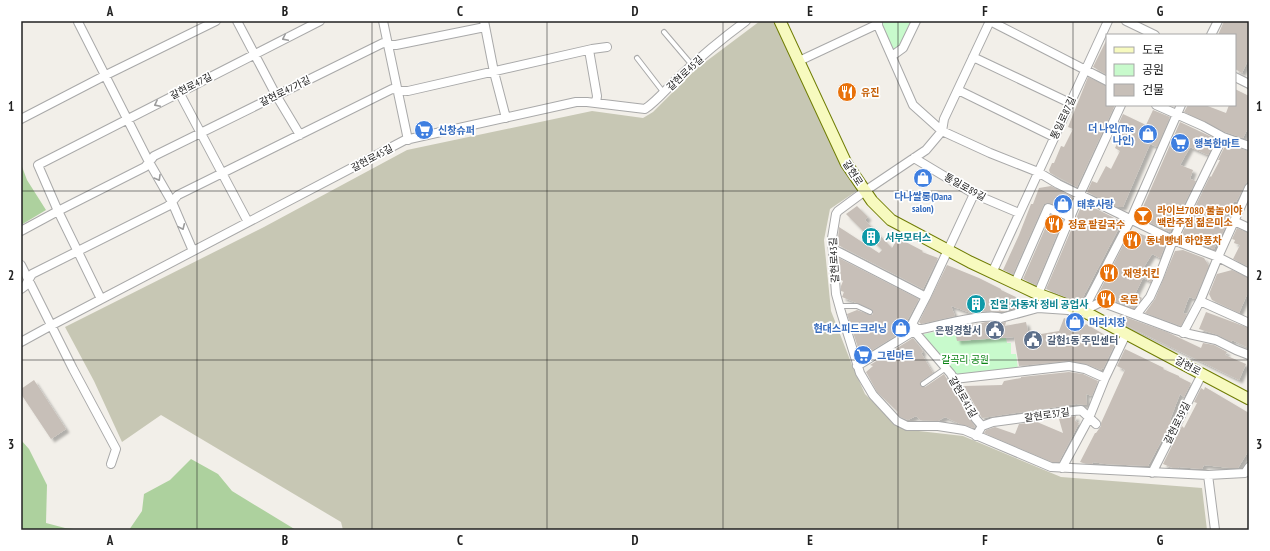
<svg xmlns="http://www.w3.org/2000/svg" width="1270" height="551" viewBox="0 0 1270 551" font-family="'PT Sans Narrow','Noto Sans KR',sans-serif">
  <defs>
    <filter id="shadow"><feDropShadow dx="3.5" dy="3.5" stdDeviation="1" flood-color="#0004"/></filter>
  </defs>
  <rect width="100%" height="100%" fill="#f2efe9"/>
  <!-- construction -->
  <path fill="#c7c7b4" d="M 760,21 L 774,21 L 858,190 L 830,209 L 824,240 L 831,311 L 852,365 L 865,394 L 894,422 L 910,430 L 963,436 L 1061,477 L 1202,488 L 1207,530 L 343,530 L 341,522 L 161,415 L 122,442 L 94,381 L 65,327 L 264,227 L 407,150 L 592,111 L 643,118 L 653,112 L 696,69 Z"/>
  <!-- forest -->
  <path fill="#add19e" d="M 21,164 L 27,180 L 46,210 L 21,225 Z
    M 21,440 L 29,449 L 47,485 L 46,523 L 65,528 L 83,530 L 21,530 Z
    M 191,459 L 218,474 L 232,491 L 296,530 L 129,530 L 142,511 L 144,494 L 170,480 Z"/>
  <!-- park -->
  <path fill="#c8facc" d="M 881,21 L 912,21 L 901,45 L 893,50 Z
    M 954,328 L 958,341 L 1006,338 L 1007,343 L 1011,343 L 1011,354 L 1016,354 L 1018,369 L 954,379 L 926,346 L 924,334 Z"/>
  <!-- building -->
  <path fill="#c7bfb8" filter="url(#shadow)" d="M 1224,21 L 1249,21 L 1249,58 L 1242,73 L 1235,69 L 1235,35 L 1218,35 Z
    M 1107,39 L 1107,75 L 1093,67 Z
    M 1088,77 L 1107,86 L 1107,105 L 1115,105 L 1077,187 L 1050,173 L 1049,170 L 1052,163 L 1054,163 L 1061,146 L 1064,147 L 1073,129 L 1068,127 Z
    M 1235,89 L 1249,96 L 1249,126 L 1243,138 L 1225,132 L 1184,112 L 1188,105 L 1205,105 L 1226,113 L 1229,105 L 1235,105 Z
    M 1153,110 L 1170,117 L 1157,147 L 1150,144 L 1123,207 L 1117,207 L 1087,192 L 1092,181 L 1097,183 L 1106,166 L 1111,169 L 1120,151 L 1115,148 L 1123,132 L 1116,129 L 1123,114 L 1146,125 Z
    M 1180,122 L 1216,139 L 1208,155 L 1190,147 L 1180,165 L 1193,170 L 1190,179 L 1196,181 L 1170,232 L 1140,218 L 1139,216 Z
    M 1226,144 L 1249,151 L 1249,178 L 1236,202 L 1234,201 L 1224,220 L 1228,222 L 1214,249 L 1195,241 L 1197,243 L 1181,236 L 1210,176 L 1211,177 L 1220,160 L 1218,160 Z
    M 1051,186 L 1073,197 L 1067,210 L 1050,203 L 1044,204 L 1013,274 L 1003,270 L 1019,235 L 1031,204 L 1033,204 L 1039,188 Z
    M 1083,202 L 1122,222 L 1080,303 L 1046,289 Z
    M 857,206 L 868,217 L 865,220 L 892,248 L 898,238 L 923,251 L 922,252 L 938,258 L 923,289 L 838,245 L 838,238 L 839,227 L 879,253 L 882,250 L 846,214 Z
    M 1051,215 L 1063,220 L 1036,285 L 1023,279 Z
    M 1237,228 L 1249,233 L 1249,267 L 1233,259 L 1240,245 L 1234,243 L 1235,240 L 1232,239 Z
    M 1131,230 L 1151,238 L 1149,235 L 1163,241 L 1165,246 L 1160,258 L 1152,254 L 1142,270 L 1154,276 L 1151,282 L 1143,278 L 1135,294 L 1142,298 L 1134,308 L 1103,297 L 1096,298 Z
    M 1183,250 L 1204,258 L 1209,266 L 1195,299 L 1189,297 L 1183,313 L 1187,314 L 1181,326 L 1145,313 L 1155,299 L 1175,251 Z
    M 839,258 L 919,299 L 907,321 L 905,330 L 861,357 L 847,314 L 857,310 L 871,315 L 873,314 L 873,311 L 871,309 L 842,297 L 844,292 L 841,291 L 841,286 L 843,281 L 841,280 Z
    M 947,265 L 979,278 L 1001,289 L 1001,290 L 1022,300 L 1019,307 L 1006,309 L 1006,311 L 1001,312 L 986,311 L 971,313 L 951,306 L 955,316 L 921,324 L 919,322 Z
    M 1232,270 L 1249,278 L 1249,290 L 1239,313 L 1212,300 L 1209,294 L 1217,274 Z
    M 1206,312 L 1249,328 L 1249,348 L 1232,340 L 1231,342 L 1218,335 L 1199,329 Z
    M 1120,315 L 1167,332 L 1201,348 L 1203,343 L 1214,345 L 1227,352 L 1225,355 L 1246,364 L 1239,380 L 1117,321 Z
    M 1064,318 L 1084,326 L 1086,324 L 1105,335 L 1117,340 L 1103,369 L 1102,368 L 1101,370 L 1086,364 L 1069,361 L 1019,366 L 1014,337 L 957,341 L 954,328 L 986,322 L 1000,323 L 1006,322 L 1005,326 L 1026,322 L 1029,336 L 1059,331 Z
    M 913,338 L 921,348 L 923,352 L 921,353 L 933,373 L 921,381 L 920,386 L 922,387 L 925,387 L 944,374 L 975,427 L 974,428 L 960,424 L 945,417 L 938,421 L 920,420 L 916,416 L 908,420 L 900,417 L 897,413 L 898,412 L 877,392 L 866,372 L 873,366 L 870,365 Z
    M 1125,349 L 1164,368 L 1163,369 L 1179,376 L 1179,377 L 1191,383 L 1184,397 L 1180,394 L 1170,420 L 1172,421 L 1148,466 L 1105,464 L 1093,462 L 1092,464 L 1083,463 L 1080,462 L 1095,433 L 1096,433 L 1101,426 L 1101,423 L 1125,370 L 1117,366 Z
    M 1069,372 L 1083,374 L 1098,381 L 1092,396 L 1086,394 L 1087,405 L 1076,404 L 982,418 L 964,386 L 1002,385 L 1004,381 L 1021,378 L 1021,377 Z
    M 34,380 L 66,429 L 51,439 L 21,394 L 21,389 Z
    M 1205,387 L 1249,413 L 1249,450 L 1238,468 L 1230,468 L 1204,465 L 1202,469 L 1179,467 L 1178,468 L 1173,468 L 1163,464 L 1182,426 L 1184,428 L 1197,403 L 1194,402 L 1201,388 L 1204,390 Z
    M 1076,416 L 1075,421 L 1079,423 L 1059,462 L 1052,462 L 984,433 L 986,430 L 995,427 L 1015,434 L 1019,424 L 1037,422 L 1063,433 L 1059,419 Z"/>
  <g fill="none" stroke-linecap="round" stroke-linejoin="round">
    <defs>
      <path id="lane" d="M 664,32 L 692,65
        M 637,58 L 664,93
        M 840,306 L 857,306 L 870,312
        M 923,384 L 946,368"/>
      <path id="street" d="M 237,21 L 276,95 L 300,135
        M 383,21 L 408,140
        M 484,21 L 494,72 L 506,118
        M 876,21 L 913,105 L 942,131 L 990,153 L 1038,172 L 1058,184 L 1173,240 L 1218,257 L 1249,273
        M 990,21 L 944,119 L 942,131 L 926,150 L 865,191 L 838,211 L 836,214 L 832,238 L 836,294 L 841,312 L 860,373 L 873,395 L 897,421 L 907,426 L 938,426 L 964,430 L 1051,467 L 1208,475 L 1245,473 L 1249,467
        M 990,21 L 1107,81
        M 1126,21 L 1155,35
        M 78,22 L 149,162 L 172,202 L 193,251
        M 1211,35 L 1218,21
        M 589,50 L 597,96 L 596,103
        M 892,56 L 903,48 L 916,21
        M 973,57 L 1070,103
        M 799,61 L 878,24
        M 1235,77 L 1249,84
        M 958,90 L 1054,137
        M 179,92 L 248,222
        M 1156,105 L 1203,126 L 1223,137 L 1249,146
        M 21,119 L 106,75 L 216,21
        M 914,158 L 974,194 L 1019,213
        M 1234,221 L 1249,228
        M 21,231 L 58,211 L 145,167 L 154,156 L 383,43 L 396,45 L 485,27
        M 833,249 L 926,297
        M 21,265 L 73,369 L 116,449 L 111,464
        M 992,273 L 1108,21
        M 1015,283 L 1048,208 L 1071,217
        M 21,289 L 25,286 L 32,274 L 168,206 L 178,195 L 392,89 L 408,91 L 592,49 L 607,47
        M 1038,294 L 1080,194 L 1121,105
        M 101,299 L 58,211 L 38,165 L 320,21
        M 1200,301 L 1249,323
        M 1083,311 L 1131,219 L 1181,105
        M 1136,315 L 1150,297 L 1159,277 L 1173,240 L 1223,137
        M 917,329 L 912,324 L 926,297 L 974,194
        M 914,331 L 951,374 L 976,419 L 982,426
        M 1183,333 L 1200,301 L 1218,257 L 1249,188
        M 21,342 L 52,325 L 405,140 L 576,102 L 587,102 L 645,109 C 658,100 667,88 679,77 C 700,57 723,38 746,21
        M 857,366 L 917,329 L 922,329 C 937,326 989,312 1001,318 L 1038,308 L 1083,311 L 1101,302 L 1176,330 L 1189,334 L 1216,340 L 1236,350 L 1249,355
        M 954,379 L 1069,366 L 1085,369 L 1105,378
        M 976,436 L 982,426 L 993,422 L 1081,410 L 1096,424
        M 1062,468 L 1089,418 L 1105,378 L 1126,334
        M 1152,473 L 1202,374
        M 1208,475 L 1215,530"/>
      <path id="secondary" d="M 780,21 L 846,163 L 872,201 L 891,220 L 970,262 L 1038,294 L 1083,311 L 1249,399"/>
    </defs>
    <!-- lane casing -->
    <use href="#lane" stroke="#a9a9a9" stroke-width="6"/>
    <!-- street casing -->
    <use href="#street" stroke="#a9a9a9" stroke-width="10"/>
    <!-- secondary casing -->
    <use href="#secondary" stroke="#707d05" stroke-width="13"/>
    <!-- lane -->
    <use href="#lane" stroke="#fff" stroke-width="4"/>
    <!-- street -->
    <use href="#street" stroke="#fff" stroke-width="8"/>
    <!-- secondary -->
    <use href="#secondary" stroke="#f7fabf" stroke-width="11"/>
  </g>
  <!-- one-way arrows -->
  <defs><path id="oneway-chevron" d="M-2-3.5L2.5 0L-2 3.5" fill="none" stroke-width="1.6" stroke-linecap="round" stroke-linejoin="round"/></defs>
  <g stroke="#9c9c9c">
    <use href="#oneway-chevron" transform="translate(285 38) rotate(154)"/>
    <use href="#oneway-chevron" transform="translate(157 104) rotate(153)"/>
    <use href="#oneway-chevron" transform="translate(158 178) rotate(60)"/>
    <use href="#oneway-chevron" transform="translate(182 227) rotate(66)"/>
  </g>
  <!-- grid -->
  <path fill="none" stroke="#222" stroke-width="1" stroke-opacity="0.55" d="M 197,21 L 197,530M 372,21 L 372,530M 547,21 L 547,530M 723,21 L 723,530M 898,21 L 898,530M 1073,21 L 1073,530M 21,191 L 1249,191M 21,360 L 1249,360"/>
  <!-- icons -->
  <defs>
    <symbol id="restaurant-disc" viewBox="-11 -11 22 22"><circle r="9.5" fill="#e8710a" stroke="#fff"/><path d="M-5-6h1v4h1v-4h1v4h1v-4h1v5L-1.5 .5V6h-2V.5L-5-1ZM5-6V6H3V1.5H1.5Q1.5-4 5-6Z" fill="#fff"/></symbol>
    <symbol id="supermarket-disc" viewBox="-11 -11 22 22"><circle r="9.5" fill="#3f7fe0" stroke="#fff"/><path d="M-6-5.5h2.5l.6 2H6L4.5 2H-2.5L-4.4-4H-6ZM-1.5 3.2a1.3 1.3 0 1 0 .1 0ZM3 3.2a1.3 1.3 0 1 0 .1 0Z" fill="#fff"/></symbol>
    <symbol id="shop-disc" viewBox="-11 -11 22 22"><circle r="9.5" fill="#3f7fe0" stroke="#fff"/><path d="M-5-2.5h2.3a2.7 3.5 0 0 1 5.4 0H5L5.5 6h-11ZM-1.5-2.5h3a1.5 2.3 0 0 0-3 0Z" fill="#fff"/></symbol>
    <symbol id="bar-disc" viewBox="-11 -11 22 22"><circle r="9.5" fill="#e8710a" stroke="#fff"/><path d="M-6-5H6L.8 .8V4.5H3.5V6h-7V4.5H-.8V.8Z" fill="#fff"/></symbol>
    <symbol id="building-disc" viewBox="-11 -11 22 22"><circle r="9.5" fill="#0f9aa8" stroke="#fff"/><path d="M-4-6H4V6H1V3H-1V6H-4ZM-2.5-4.3h1.7v1.8h-1.7ZM.8-4.3h1.7v1.8H.8ZM-2.5-1h1.7V.8h-1.7ZM.8-1h1.7V.8H.8Z" fill="#fff"/></symbol>
    <symbol id="civic-disc" viewBox="-11 -11 22 22"><circle r="9.5" fill="#5c6f8a" stroke="#fff"/><path d="M-.6-6.5H3V-4.5H.6V-3L4-1V1h2V6H-6V1h2V-1L-.6-3ZM-1.2 2.5V6h2.4V2.5Z" fill="#fff"/></symbol>
  </defs>
  <g fill-rule="evenodd">
    <use href="#restaurant-disc" x="836" y="81" width="22" height="22"/>
    <use href="#supermarket-disc" x="413" y="119" width="22" height="22"/>
    <use href="#shop-disc" x="1137" y="123" width="22" height="22"/>
    <use href="#supermarket-disc" x="1169" y="132" width="22" height="22"/>
    <use href="#shop-disc" x="912" y="167" width="22" height="22"/>
    <use href="#shop-disc" x="1052" y="193" width="22" height="22"/>
    <use href="#bar-disc" x="1132" y="205" width="22" height="22"/>
    <use href="#restaurant-disc" x="1043" y="213" width="22" height="22"/>
    <use href="#building-disc" x="860" y="226" width="22" height="22"/>
    <use href="#restaurant-disc" x="1121" y="229" width="22" height="22"/>
    <use href="#restaurant-disc" x="1098" y="262" width="22" height="22"/>
    <use href="#restaurant-disc" x="1095" y="288" width="22" height="22"/>
    <use href="#building-disc" x="965" y="293" width="22" height="22"/>
    <use href="#shop-disc" x="1064" y="311" width="22" height="22"/>
    <use href="#shop-disc" x="890" y="317" width="22" height="22"/>
    <use href="#civic-disc" x="984" y="319" width="22" height="22"/>
    <use href="#civic-disc" x="1022" y="329" width="22" height="22"/>
    <use href="#supermarket-disc" x="852" y="344" width="22" height="22"/>
  </g>
  <g text-anchor="middle" dominant-baseline="central" stroke-width="3.5" stroke-linejoin="round" paint-order="stroke">
    <!-- street labels -->
    <g font-size="10" fill="#222" stroke="#fff">
      <text transform="translate(685 73) rotate(-43)">갈현로45길</text>
      <text transform="translate(191 86) rotate(-27)">갈현로47길</text>
      <text transform="translate(285 91) rotate(-26)">갈현로47가길</text>
      <text transform="translate(1063 118) rotate(-65)">통일로87길</text>
      <text transform="translate(372 158) rotate(-28)">갈현로45길</text>
      <text transform="translate(853 173) rotate(57)">갈현로</text>
      <text transform="translate(965 187) rotate(29)">통일로89길</text>
      <text transform="translate(834 260) rotate(-93)">갈현로43길</text>
      <text transform="translate(1188 366) rotate(28)">갈현로</text>
      <text transform="translate(963 397) rotate(60)">갈현로41길</text>
      <text transform="translate(1047 415) rotate(-8)">갈현로37길</text>
      <text transform="translate(1177 423) rotate(-64)">갈현로39길</text>
    </g>
    <!-- food labels -->
    <g font-size="10" font-weight="bold" fill="#c56008" stroke="#fff" text-anchor="start">
      <text x="861" y="92">유진</text>
      <text x="1157" y="210">라이브7080 불놀이야<tspan x="1157" dy="12">백란주점 젊은미소</tspan></text>
      <text x="1068" y="224">정윤 팥칼국수</text>
      <text x="1146" y="240">동네빵네 하얀풍차</text>
      <text x="1123" y="273">재영치킨</text>
      <text x="1120" y="299">옥문</text>
    </g>
    <!-- shop labels -->
    <g font-size="10" font-weight="bold" fill="#366cbe" stroke="#fff" text-anchor="start">
      <text x="1134" y="128" text-anchor="end">더 나인(The<tspan x="1134" dy="12">나인)</tspan></text>
      <text x="438" y="130">신창슈퍼</text>
      <text x="1194" y="143">행복한마트</text>
      <text x="923" y="196" text-anchor="middle">다나쌀롱(Dana<tspan x="923" dy="12">salon)</tspan></text>
      <text x="1077" y="204">태후사랑</text>
      <text x="1089" y="322">머리치장</text>
      <text x="887" y="328" text-anchor="end">현대스피드크리닝</text>
      <text x="877" y="355">그린마트</text>
    </g>
    <!-- culture labels -->
    <g font-size="10" font-weight="bold" fill="#0d838f" stroke="#fff" text-anchor="start">
      <text x="885" y="237">서부모터스</text>
      <text x="990" y="304">진일 자동차 정비 공업사</text>
    </g>
    <!-- service labels -->
    <g font-size="10" font-weight="bold" fill="#4e5e75" stroke="#fff" text-anchor="end">
      <text x="981" y="330">은평경찰서</text>
      <text x="1047" y="340" text-anchor="start">갈현1동 주민센터</text>
    </g>
    <!-- park labels -->
    <g font-size="10" fill="#0c8416" stroke="#fff">
      <text x="965" y="359">갈곡리 공원</text>
    </g>
  </g>
  <!-- border -->
  <rect width="1270" height="551" fill="none" stroke="#ffffff" stroke-width="44"/>
  <!-- legend -->
  <rect x="1106" y="34" width="130" height="72" fill="#ffffff" stroke="#a7a7a7"/>
  <rect x="1114" y="47" width="20" height="6" fill="#f7fabf" stroke="#a7a7a7"/>
  <text x="1142" y="54" font-size="12" fill="#222222">도로</text>
  <rect x="1114" y="64" width="20" height="12" fill="#c8facc" stroke="#a7a7a7"/>
  <text x="1142" y="74" font-size="12" fill="#222222">공원</text>
  <rect x="1114" y="84" width="20" height="12" fill="#c7bfb8" stroke="#a7a7a7"/>
  <text x="1142" y="94" font-size="12" fill="#222222">건물</text>
  <rect x="22" y="22" width="1226" height="507" fill="none" stroke="#222" stroke-width="1.5"/>
  <g font-size="13" text-anchor="middle" font-weight="bold" fill="#222">
    <text x="110" y="16">A</text>
    <text x="285" y="16">B</text>
    <text x="460" y="16">C</text>
    <text x="635" y="16">D</text>
    <text x="810" y="16">E</text>
    <text x="985" y="16">F</text>
    <text x="1160" y="16">G</text>
    <text x="11" y="111">1</text>
    <text x="1259" y="111">1</text>
    <text x="11" y="280">2</text>
    <text x="1259" y="280">2</text>
    <text x="11" y="449">3</text>
    <text x="1259" y="449">3</text>
    <text x="110" y="545">A</text>
    <text x="285" y="545">B</text>
    <text x="460" y="545">C</text>
    <text x="635" y="545">D</text>
    <text x="810" y="545">E</text>
    <text x="985" y="545">F</text>
    <text x="1160" y="545">G</text>
  </g>
</svg>
